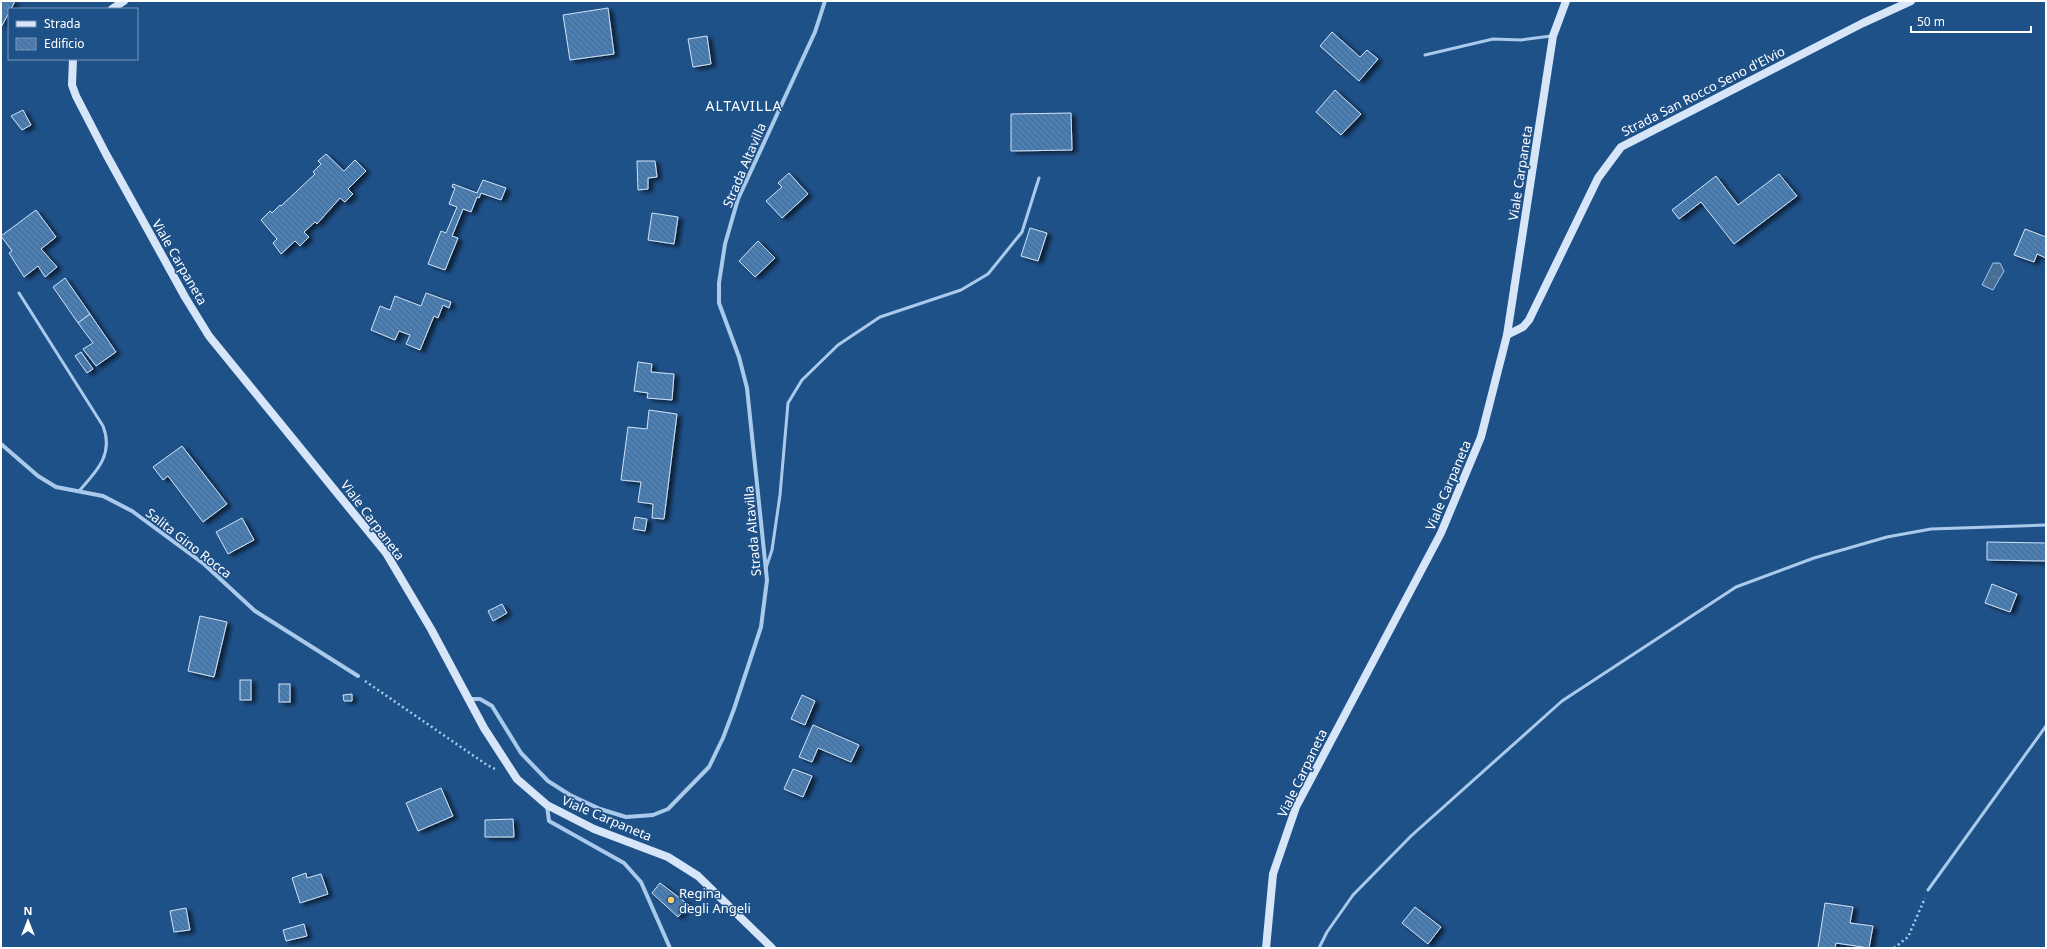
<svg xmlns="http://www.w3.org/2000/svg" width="2047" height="949" viewBox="0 0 2047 949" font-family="'Noto Sans',sans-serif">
	<defs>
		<pattern id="water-ripples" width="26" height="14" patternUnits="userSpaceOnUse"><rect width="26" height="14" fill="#496e95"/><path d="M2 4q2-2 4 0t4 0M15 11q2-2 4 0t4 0" fill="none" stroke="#6484a5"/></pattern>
		<pattern id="building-back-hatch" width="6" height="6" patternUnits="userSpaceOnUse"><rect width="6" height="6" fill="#4c7eb2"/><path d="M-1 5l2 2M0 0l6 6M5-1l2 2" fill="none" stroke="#4c6884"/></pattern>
		<filter id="shadow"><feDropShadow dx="4.5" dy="2.5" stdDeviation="2" flood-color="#0009"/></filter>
	</defs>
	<rect width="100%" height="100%" fill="#1f5189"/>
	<path fill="url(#water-ripples)" stroke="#9ec5ec" d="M1993,263H2000L2004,271L1993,290L1982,285Z"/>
	<g fill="url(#building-back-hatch)" stroke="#cfe3f8" filter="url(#shadow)">
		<path d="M1,1H15L11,9H9V13L1,27Z"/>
		<path d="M608,8L614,54L570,60L563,15Z"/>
		<path d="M1332,32L1360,57L1367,50L1378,59L1359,81L1320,46Z"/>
		<path d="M707,36L711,64L693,67L688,39Z"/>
		<path d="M1335,90L1361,114L1341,135L1316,112Z"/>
		<path d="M23,110L31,125L22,130L11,116Z"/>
		<path d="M1071,113L1072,150L1011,151V114Z"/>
		<path d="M326,154L344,171L355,160L366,171L348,189L353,194L345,202L340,198L317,224L315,222L304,232L309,237L300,246L295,241L281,254L273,243L277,239L261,220L270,211L272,213L280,205L281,206L315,174L313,172L321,164L318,161Z"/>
		<path d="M637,161H655L657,177L648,178V189L638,190Z"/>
		<path d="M789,173L808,194L782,218L766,201L782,187L778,183Z"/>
		<path d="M1779,174L1797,196L1734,244L1701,202L1679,219L1672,210L1716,176L1738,205Z"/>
		<path d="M483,180L506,188L501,200L481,193L479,198L477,197L471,212L463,209L452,236L458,238L445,270L428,264L441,231L446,233L457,207L449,204L455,188L452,187L453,184L477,193Z"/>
		<path d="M36,210L56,237L41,249L57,267L45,277L38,266L24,277L9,253L12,251L1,236Z"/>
		<path d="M652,213L678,217L674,244L648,240Z"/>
		<path d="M1030,228L1047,233L1038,261L1021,256Z"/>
		<path d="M2025,229L2046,237V258L2037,254L2034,262L2014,255Z"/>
		<path d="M758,241L775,258L755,277L739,261Z"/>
		<path d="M65,278L90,314L78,323L53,287Z"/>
		<path d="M426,293L451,302L449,308L443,305L438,318L434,316L420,350L406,344L410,335L399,331L395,340L371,330L380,306L390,310L395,296L421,306Z"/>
		<path d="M90,314L116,352L96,366L83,349L93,343L78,323Z"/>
		<path d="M81,352L93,369L87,373L75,356Z"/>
		<path d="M638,362L652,364L651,372L674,374L672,400L647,398L648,393L634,391Z"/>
		<path d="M649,410L677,414L664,519L652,518L653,504L638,502L641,482L621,480L628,427L647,429Z"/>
		<path d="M182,446L227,504L203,522L168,476L163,480L153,467Z"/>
		<path d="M635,517L647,519L645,531L633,529Z"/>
		<path d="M242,518L254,540L228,554L216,532Z"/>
		<path d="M1987,542L2046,543V561L1987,560Z"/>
		<path d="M1992,584L2017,594L2010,612L1985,603Z"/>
		<path d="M502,604L507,613L493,621L488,611Z"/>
		<path d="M200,616L227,622L214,677L188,671Z"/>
		<rect x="240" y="680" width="11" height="20"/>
		<rect x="279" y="684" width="11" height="18"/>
		<path d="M352,694V701H344L343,695Z"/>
		<path d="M802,695L815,701L805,725L791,719Z"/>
		<path d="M813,725L859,745L851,762L818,748L812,762L799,757Z"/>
		<path d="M793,769L812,776L803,797L784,789Z"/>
		<path d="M441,788L453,816L418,831L406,803Z"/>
		<path d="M513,819L514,837H485V820Z"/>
		<path d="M306,873L307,878L321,874L328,894L300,903L292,878Z"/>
		<path d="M660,883L689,905L678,917L652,893Z"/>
		<path d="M1825,903L1853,907L1850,923L1873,926L1869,948L1836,943L1835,948H1818Z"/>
		<path d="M1415,907L1441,927L1428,944L1402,923Z"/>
		<path d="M186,908L190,930L174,932L170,911Z"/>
		<path d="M304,924L307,936L286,941L283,930Z"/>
	</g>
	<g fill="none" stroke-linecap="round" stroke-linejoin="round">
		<g stroke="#aacaeb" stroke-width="2.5" stroke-dasharray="2 3" stroke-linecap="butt">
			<path d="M365,681L487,765L497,770"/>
			<path d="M1894,948L1908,937L1925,898"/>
		</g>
		<g stroke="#aacaeb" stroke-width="3">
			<path d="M1425,55L1493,39L1521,40L1551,36"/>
			<path d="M19,293L103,426C114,454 97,471 79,491"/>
			<path d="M766,568L772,550L780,495L788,403L802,380L838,345L880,317L961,290L988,274L1022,232L1039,178"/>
			<path d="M1928,890L2046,726"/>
			<path d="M1319,948L1327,932L1353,895L1411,836L1562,701L1736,587L1814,558L1887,537L1931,529L2046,525"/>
		</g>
		<g stroke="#aacaeb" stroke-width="4">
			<path d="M1,444L38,476L56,487L103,496L132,511L204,564L255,611L358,676"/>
			<path d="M468,699H480L492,706L521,753L548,781L570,795L600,809L626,817L653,815L668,809L709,767L723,738L734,709L761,627L767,580L747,388L739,357L719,303V283L725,244L738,199L815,32L825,1"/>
			<path d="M547,806L549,821L624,863L641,882L670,948"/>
		</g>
		<g stroke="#d6e6f8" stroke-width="8">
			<path d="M112,9L124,1"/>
			<path d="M73,59L72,85L76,96L106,154L185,297L209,336L386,553L431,629L484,728L517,779L547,805L594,829L668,857L698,876L772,948"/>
			<path d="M1507,335L1523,327L1529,320L1598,178L1621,147L1863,23L1911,1"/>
			<path d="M1266,948L1273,874L1296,807L1441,533L1481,437L1507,335L1553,36L1566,1"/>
		</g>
	</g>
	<circle fill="#f9ca6a" stroke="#1f5189" stroke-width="1.5" cx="671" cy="900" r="4"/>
	<g text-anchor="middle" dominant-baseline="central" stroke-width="3" stroke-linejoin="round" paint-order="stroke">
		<g font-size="13" fill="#fff" stroke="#1f5189">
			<text transform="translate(1703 91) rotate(-27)">Strada San Rocco Seno d'Elvio</text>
			<text transform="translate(744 165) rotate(-67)">Strada Altavilla</text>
			<text transform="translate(1520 173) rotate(-81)">Viale Carpaneta</text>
			<text transform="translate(180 262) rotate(60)">Viale Carpaneta</text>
			<text transform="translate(1448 485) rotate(-67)">Viale Carpaneta</text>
			<text transform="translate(373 520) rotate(53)">Viale Carpaneta</text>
			<text transform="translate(752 531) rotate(-95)">Strada Altavilla</text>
			<text transform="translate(189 543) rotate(38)">Salita Gino Rocca</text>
			<text transform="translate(1302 773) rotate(-64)">Viale Carpaneta</text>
			<text transform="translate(607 818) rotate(23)">Viale Carpaneta</text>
		</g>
		<g font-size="13" fill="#fff" stroke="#1f5189" text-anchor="start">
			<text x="679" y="893">Regina<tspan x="679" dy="15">degli Angeli</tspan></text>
		</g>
		<g font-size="14" letter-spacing="1" fill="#fff" stroke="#1f5189">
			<text x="744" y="105">ALTAVILLA</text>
		</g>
	</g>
	<rect width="2047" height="949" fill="none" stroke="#ffffff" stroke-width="4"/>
	<rect x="8" y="8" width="130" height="52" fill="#1f5189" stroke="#7997b8"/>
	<rect x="16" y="21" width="20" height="6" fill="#d6e6f8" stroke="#7997b8"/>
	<text x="44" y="28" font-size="12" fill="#ffffff">Strada</text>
	<rect x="16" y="38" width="20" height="12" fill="url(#building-back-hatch)" stroke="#7997b8"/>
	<text x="44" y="48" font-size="12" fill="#ffffff">Edificio</text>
	<g transform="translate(28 921)" stroke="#1f5189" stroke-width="3" paint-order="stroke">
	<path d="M0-3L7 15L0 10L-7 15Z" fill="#ffffff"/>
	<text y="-6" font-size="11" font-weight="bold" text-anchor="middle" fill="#ffffff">N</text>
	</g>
	<path d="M1911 26v6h120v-6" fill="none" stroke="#ffffff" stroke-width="2"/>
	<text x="1917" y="26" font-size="12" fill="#ffffff" stroke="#1f5189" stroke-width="3" paint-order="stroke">50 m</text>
</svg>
